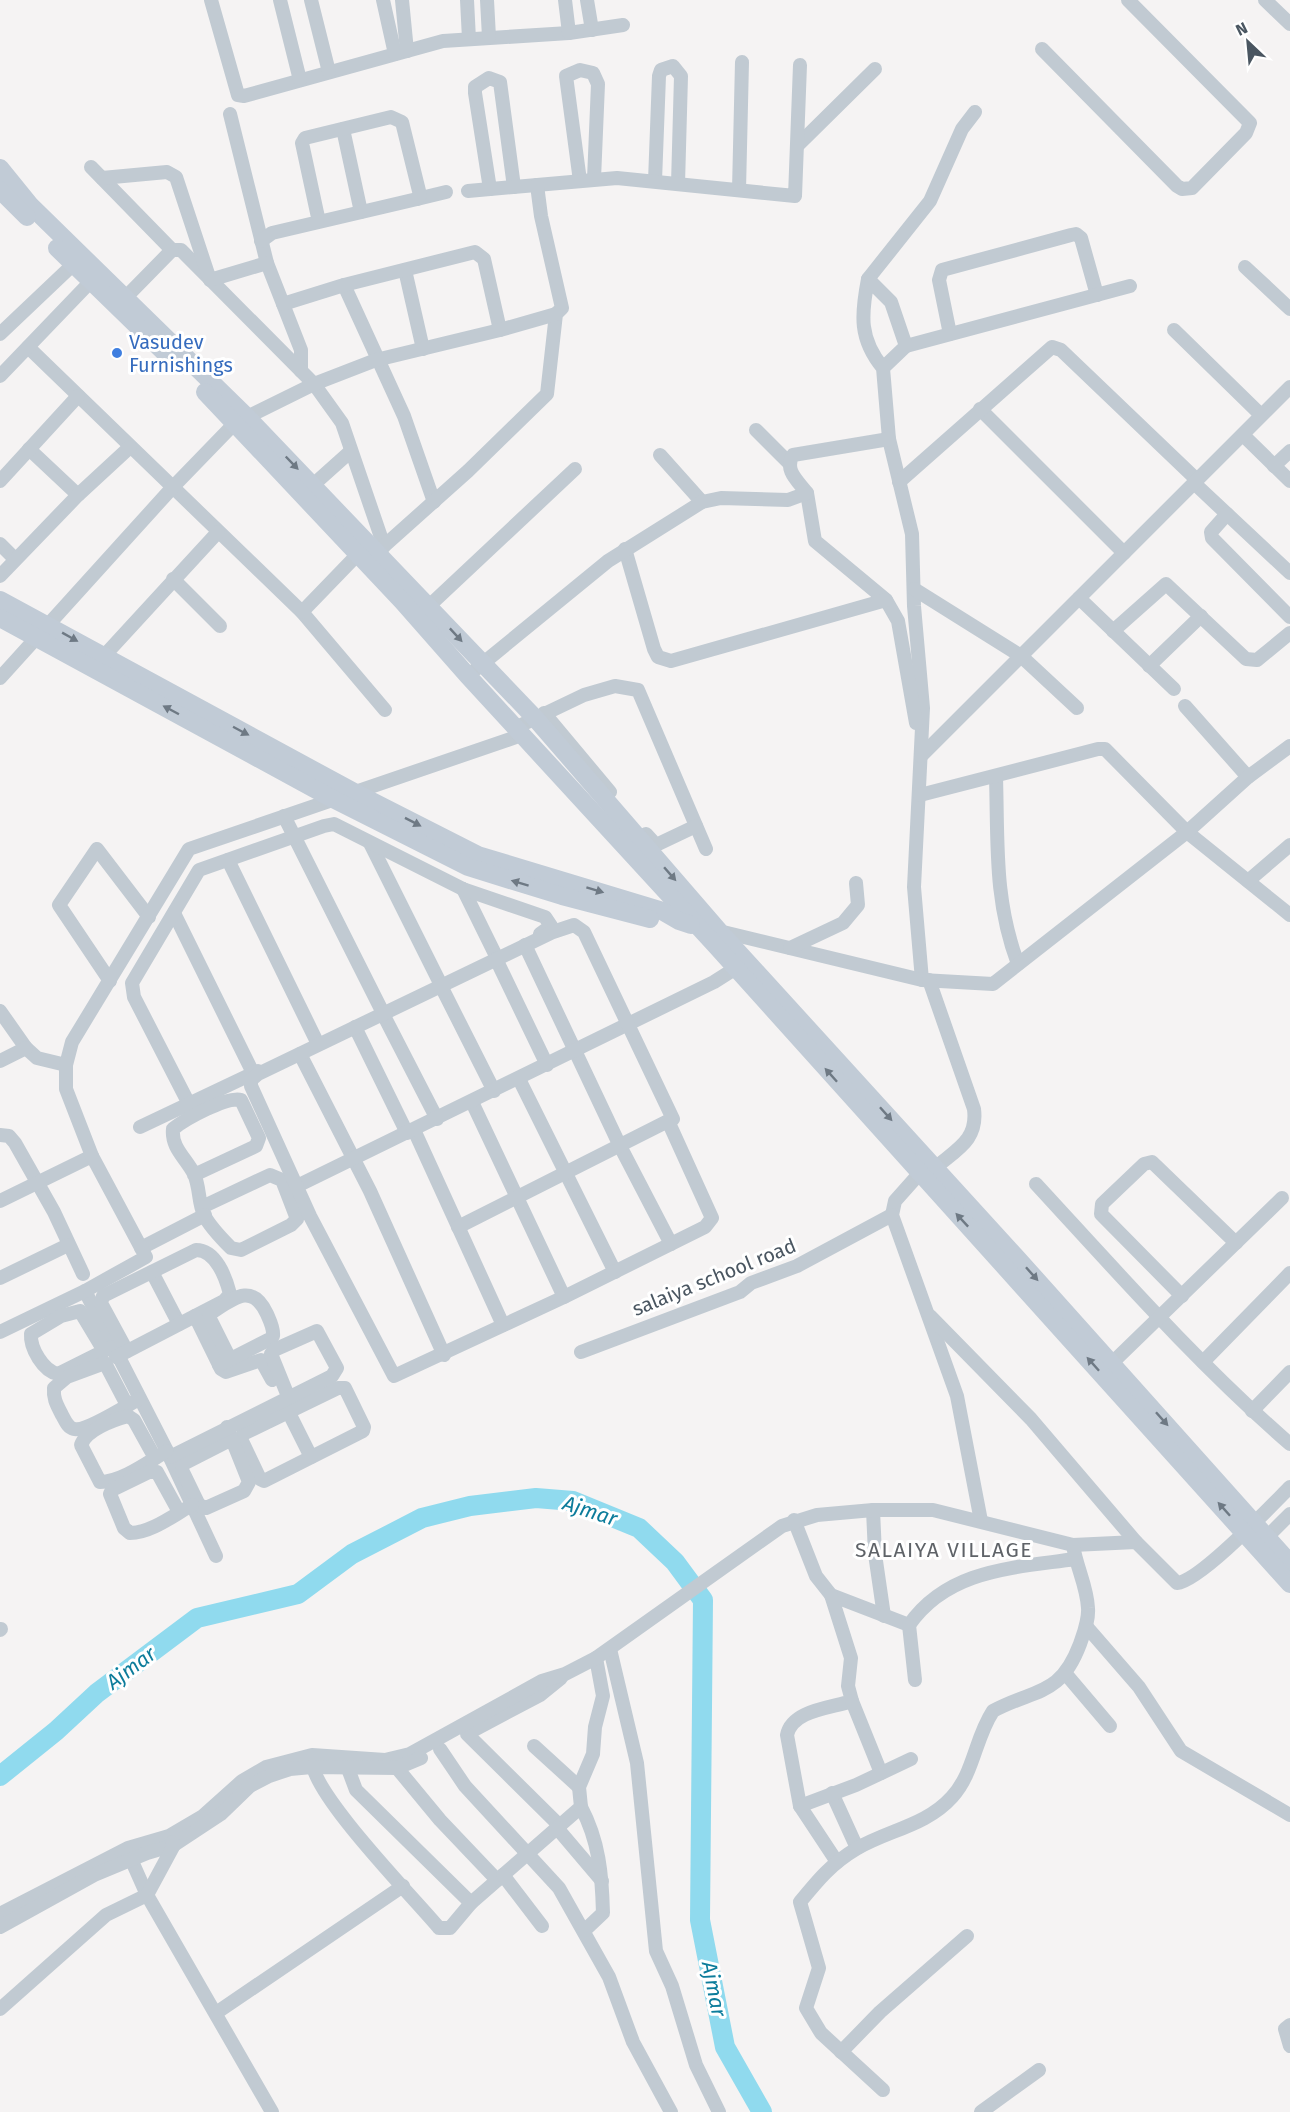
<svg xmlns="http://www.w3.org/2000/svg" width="1290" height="2112" viewBox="0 0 1290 2112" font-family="'Fira Sans',sans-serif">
	<rect width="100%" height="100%" fill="#f5f3f3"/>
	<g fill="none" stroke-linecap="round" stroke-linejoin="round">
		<path stroke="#90daee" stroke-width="20" d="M0,1776L56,1731L97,1693L197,1618L298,1594L352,1554L422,1518L470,1506L536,1498L573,1501L639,1528L675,1562L703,1600L700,1920L725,2047L762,2112"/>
		<g stroke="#c1cad2" stroke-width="14">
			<path d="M211,0L238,95L244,96L443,41L569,33L623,25"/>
			<path d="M280,0L300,80"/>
			<path d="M311,0L329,72"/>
			<path d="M383,0L395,54"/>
			<path d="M402,0L407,51"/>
			<path d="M467,0L469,39"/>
			<path d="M487,0L489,37"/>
			<path d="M565,0L569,33"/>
			<path d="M587,0L592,30"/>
			<path d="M1265,0L1290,24"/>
			<path d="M1042,49L1177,186L1182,189L1192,188L1246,133L1250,123L1128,0"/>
			<path d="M230,114L267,263L301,350V371"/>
			<path d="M343,129L361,212"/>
			<path d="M798,145L875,69"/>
			<path d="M91,167L172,250H181L314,384L342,423L384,546L379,553"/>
			<path d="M102,178L167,172L176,177L210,280L267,263"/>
			<path d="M580,181L566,76L580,70L593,73L598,84L594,179"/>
			<path d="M655,181L659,76L661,70L673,66L681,76L678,184"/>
			<path d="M490,189L475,93V87L489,78L500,82L514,187"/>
			<path d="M739,190L742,62"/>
			<path d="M468,191L617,178L795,196L800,65"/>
			<path d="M417,199L446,192"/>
			<path d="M261,241L272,233L417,199L420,195L402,122L391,117L305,138L302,143L319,222"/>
			<path d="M1245,267L1290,309"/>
			<path d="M405,270L423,349"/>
			<path d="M868,279L930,201L962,129L975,112"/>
			<path d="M344,285L404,416L434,502"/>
			<path d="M126,297L172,250"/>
			<path d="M283,304L344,285L475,252L484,259L500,330"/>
			<path d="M1174,330L1261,415"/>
			<path d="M0,334L79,259"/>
			<path d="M950,334L939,280L942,270L1071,235L1076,234L1081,238L1097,295"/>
			<path d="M906,346L1130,286"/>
			<path d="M28,347L302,612L385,710"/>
			<path d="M883,368C859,339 861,315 868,279L891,302L906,346L883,368L889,439L912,534L914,606L923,708L914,887L922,980"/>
			<path d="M0,376L96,276"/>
			<path d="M980,409L1124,553"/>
			<path d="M756,430L789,463"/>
			<path d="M1243,435L1290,481"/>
			<path d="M29,449L78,495"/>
			<path d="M660,455L702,502"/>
			<path d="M1274,466L1290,451"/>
			<path d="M0,481L78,396"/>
			<path d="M899,482L1052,347L1061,350L1197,480"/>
			<path d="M1194,483L1290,573"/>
			<path d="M313,485L351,451"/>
			<path d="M807,493L815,541L886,600L898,621L916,723"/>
			<path d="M1227,514L1211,532L1212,538L1290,617"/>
			<path d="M0,544L15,559"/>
			<path d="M384,546L468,471L547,394L556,314L562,308L541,216L537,185"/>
			<path d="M625,549L654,649L658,657L671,661L886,600"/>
			<path d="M0,576L78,495L130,447"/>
			<path d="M173,579L220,626"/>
			<path d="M914,589L1021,656L1077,708"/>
			<path d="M1079,598L1174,689"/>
			<path d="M429,606L575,469"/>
			<path d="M302,612L359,553"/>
			<path d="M1113,631L1166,584L1246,659L1257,660L1290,633"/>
			<path d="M104,656L218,532"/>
			<path d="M1149,666L1201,616"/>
			<path d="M476,669L608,561L702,502L721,498L788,500L807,493C797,480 784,470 793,455L889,439"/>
			<path d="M0,678L172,488L235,423L314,384L376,360L500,330L556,314"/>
			<path d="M1185,706L1248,777"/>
			<path d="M544,713L610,792"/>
			<path d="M515,728L584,695L615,686L638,690L706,849"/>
			<path d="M921,756L1290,387"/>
			<path d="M996,777C998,844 994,900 1018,964"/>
			<path d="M920,795L1098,749H1105L1187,832L1290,915"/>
			<path d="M284,816L382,1011"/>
			<path d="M646,834L656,845L696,826"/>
			<path d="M370,843L440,983"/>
			<path d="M228,860L317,1042"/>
			<path d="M1248,881L1290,845"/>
			<path d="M463,889L496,956"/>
			<path d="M174,913L253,1073"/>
			<path d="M719,931L922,980L993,984L1187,832L1248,777L1290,746"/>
			<path d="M525,945L620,1146L671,1244"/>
			<path d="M790,948L843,923L858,905L856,883"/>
			<path d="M496,959L547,1065"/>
			<path d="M929,980L974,1109C978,1140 957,1149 935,1168"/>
			<path d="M110,981L59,905L97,849L149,917"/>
			<path d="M441,986L494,1091"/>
			<path d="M0,1011L26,1048L37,1058L66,1065"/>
			<path d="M383,1014L437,1119"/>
			<path d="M355,1027L407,1133"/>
			<path d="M300,1054L370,1191L444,1355"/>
			<path d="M0,1061L26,1048"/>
			<path d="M519,1079L615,1272"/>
			<path d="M472,1102L564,1297"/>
			<path d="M189,1104L134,997L132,983L199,870L324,826L334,824L463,889L545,917L551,926L540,934"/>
			<path d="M140,1127L258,1071"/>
			<path d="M414,1130L503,1325"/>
			<path d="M0,1135L9,1136L15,1143L54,1212L83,1274"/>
			<path d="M919,1174L895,1201L892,1215L957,1396L981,1521"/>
			<path d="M194,1175L256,1146L259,1138L241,1100C227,1096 185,1119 173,1129C171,1148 186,1158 194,1174C200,1187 198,1202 204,1215C210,1227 222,1239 231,1248L241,1250L291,1225L297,1219L282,1180L270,1175L202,1207"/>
			<path d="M1036,1184C1118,1273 1198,1364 1290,1444"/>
			<path d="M297,1186L714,982L736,968"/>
			<path d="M0,1201L92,1156"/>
			<path d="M458,1227L668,1121L673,1119L584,932L574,925L553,932L258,1074L251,1080V1086L310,1216L394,1376L564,1297L705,1227L712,1218L668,1121"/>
			<path d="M141,1248L205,1215"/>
			<path d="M152,1272L179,1324"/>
			<path d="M0,1278L68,1245"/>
			<path d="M85,1291L167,1451L216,1556"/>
			<path d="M1182,1296L1101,1214L1102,1204L1144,1164L1152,1162L1236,1243"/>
			<path d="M930,1316L1031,1419L1136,1542"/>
			<path d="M0,1332L85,1291L146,1257L92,1156L66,1089V1065L72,1042L189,849L522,735"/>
			<path d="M104,1351L80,1311L61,1316L31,1334C30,1348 43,1371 58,1374L112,1347"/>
			<path d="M127,1351L101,1303L103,1296L196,1250C216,1250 226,1278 230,1294L224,1301L195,1316"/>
			<path d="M581,1352L740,1292L751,1283L797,1266L892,1215"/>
			<path d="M116,1357L195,1316L221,1369L226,1372L261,1360L272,1380"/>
			<path d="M1203,1362L1290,1273"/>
			<path d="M1112,1363L1282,1198"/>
			<path d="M219,1365L270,1339L273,1336C274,1328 270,1321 267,1314C252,1282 234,1298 211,1313L209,1317L230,1359"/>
			<path d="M338,1388H345L364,1427L363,1431L264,1481L260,1479L241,1439L243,1434Z"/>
			<path d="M127,1405L105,1363L67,1377L54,1388C53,1399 57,1405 62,1415C65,1420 67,1427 74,1429C86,1432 126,1406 139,1399"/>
			<path d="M285,1405L311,1457"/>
			<path d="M1252,1411L1290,1372"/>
			<path d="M227,1427L249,1482L244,1491L206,1508L199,1505L182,1470L183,1464L232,1439"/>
			<path d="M170,1457L332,1376L337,1368L317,1331L274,1350L271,1354L288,1396"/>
			<path d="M155,1458L134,1420L128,1416C113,1420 86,1430 81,1445L100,1482C122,1482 148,1462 167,1451"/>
			<path d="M873,1510L875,1554L884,1616"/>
			<path d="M179,1512L157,1472H149L112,1490L110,1494L124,1528L130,1533C151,1533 174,1515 192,1505"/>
			<path d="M794,1520L816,1576L831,1595L909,1625C948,1569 1013,1568 1075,1559"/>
			<path d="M1262,1542L1290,1514"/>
			<path d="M831,1595L851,1658L848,1686L852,1701C831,1708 792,1710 787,1735L800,1806L837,1862"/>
			<path d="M909,1625L915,1680"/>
			<path d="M1086,1626L1139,1687L1181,1751L1290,1815"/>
			<path d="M0,1630L1,1629"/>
			<path d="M610,1649L637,1763L656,1951L672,1986L696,2065L719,2112"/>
			<path d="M1065,1673L1110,1726"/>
			<path d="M852,1701L881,1773"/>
			<path d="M472,1731L540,1695L561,1678"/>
			<path d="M467,1734L560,1826"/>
			<path d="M534,1746L579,1787"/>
			<path d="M440,1749L465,1786L559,1888L609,1977L633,2042L671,2112"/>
			<path d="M312,1760C310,1792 415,1899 439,1928H450L471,1903L581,1807L579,1787L593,1754L595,1727L603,1696L596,1658"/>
			<path d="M347,1766L356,1790L471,1903"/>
			<path d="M397,1768L440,1820L497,1880"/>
			<path d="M832,1793L857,1848"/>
			<path d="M800,1806L856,1785L911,1759"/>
			<path d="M581,1807C599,1841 602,1874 603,1913L585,1930"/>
			<path d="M557,1828L602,1881"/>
			<path d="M131,1859L147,1895L272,2112"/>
			<path d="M503,1875L542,1926"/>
			<path d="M0,1914L128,1848L169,1836L203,1816L242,1781L266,1767L312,1755L385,1760L410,1754L542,1681L565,1674L596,1658L782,1526L817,1515L873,1510H933L1073,1545L1136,1542L1177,1583C1200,1581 1271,1506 1290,1487"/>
			<path d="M0,1927L94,1875L147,1853L174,1845L221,1814L250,1786L269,1776L290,1769L312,1767L397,1768L421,1758"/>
			<path d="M0,2009L106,1915L147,1895L174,1845L172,1842"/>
			<path d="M216,2013L403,1886"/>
			<path d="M1290,2025L1285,2029L1290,2046"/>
			<path d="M841,2052L880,2012L967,1936"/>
			<path d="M883,2090L821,2033L806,2008L819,1968L800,1902C818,1880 831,1864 856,1849C888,1830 926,1826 952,1797C974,1773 975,1738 993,1711C1036,1688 1060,1697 1080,1644C1084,1632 1089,1620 1088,1608C1087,1586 1076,1566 1073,1545"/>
			<path d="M981,2112L1039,2070"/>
		</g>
		<g stroke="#c1cbd6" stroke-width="18">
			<path d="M0,168L30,205L246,416L535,718L719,931L1018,1259L1290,1563"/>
			<path d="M0,190L27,217"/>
			<path d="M57,248L166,354"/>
			<path d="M205,392L402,601L468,676L716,946L1290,1584"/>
			<path d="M0,600L354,792L478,855L660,910L679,921L691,925"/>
			<path d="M0,618L333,799L468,867L562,896L650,919"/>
		</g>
	</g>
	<defs><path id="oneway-solid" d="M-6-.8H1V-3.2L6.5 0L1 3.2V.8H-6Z" transform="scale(1.5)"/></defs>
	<g fill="#6e7984">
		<use href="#oneway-solid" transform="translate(292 463) rotate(46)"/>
		<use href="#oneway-solid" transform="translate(456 635) rotate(47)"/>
		<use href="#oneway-solid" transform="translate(70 637) rotate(29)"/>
		<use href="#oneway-solid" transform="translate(171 710) rotate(-152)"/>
		<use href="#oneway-solid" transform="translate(241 731) rotate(28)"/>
		<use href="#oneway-solid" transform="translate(413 822) rotate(27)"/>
		<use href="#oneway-solid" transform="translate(670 874) rotate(49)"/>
		<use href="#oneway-solid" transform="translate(520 883) rotate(-163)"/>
		<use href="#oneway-solid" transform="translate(595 890) rotate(17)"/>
		<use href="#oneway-solid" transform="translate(831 1075) rotate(-132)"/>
		<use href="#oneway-solid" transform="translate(886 1114) rotate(48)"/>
		<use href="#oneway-solid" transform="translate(962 1220) rotate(-133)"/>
		<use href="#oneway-solid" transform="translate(1032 1274) rotate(48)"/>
		<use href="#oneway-solid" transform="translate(1093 1364) rotate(-132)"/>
		<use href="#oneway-solid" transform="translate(1162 1419) rotate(48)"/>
		<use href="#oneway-solid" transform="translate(1224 1509) rotate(-132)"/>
	</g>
	<circle fill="#3f7fe0" stroke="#fff" stroke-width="2" cx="117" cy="353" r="6"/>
	<g text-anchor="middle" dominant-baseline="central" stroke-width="6" stroke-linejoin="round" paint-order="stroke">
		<g font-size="20" fill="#366cbe" stroke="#fff" text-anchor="start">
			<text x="129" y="342">Vasudev<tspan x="129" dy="23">Furnishings</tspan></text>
		</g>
		<g font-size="20" fill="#4a5661" stroke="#fff">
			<text transform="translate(714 1277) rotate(-22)">salaiya school road</text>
		</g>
		<g font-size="21" font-style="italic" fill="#0c7c9b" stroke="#fff">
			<text transform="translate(590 1511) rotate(18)">Ajmar</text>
			<text transform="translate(131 1668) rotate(-37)">Ajmar</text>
			<text transform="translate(714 1989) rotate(79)">Ajmar</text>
		</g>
		<g font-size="21" letter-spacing="1.5" fill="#5f6368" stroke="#fff">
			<text x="944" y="1550">SALAIYA VILLAGE</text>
		</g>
	</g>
	<g transform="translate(1248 42) rotate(334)" stroke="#ffffff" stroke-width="4.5" paint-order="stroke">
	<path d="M0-4.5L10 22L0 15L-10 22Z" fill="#4a5661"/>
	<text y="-9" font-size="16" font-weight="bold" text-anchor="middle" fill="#4a5661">N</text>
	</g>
</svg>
